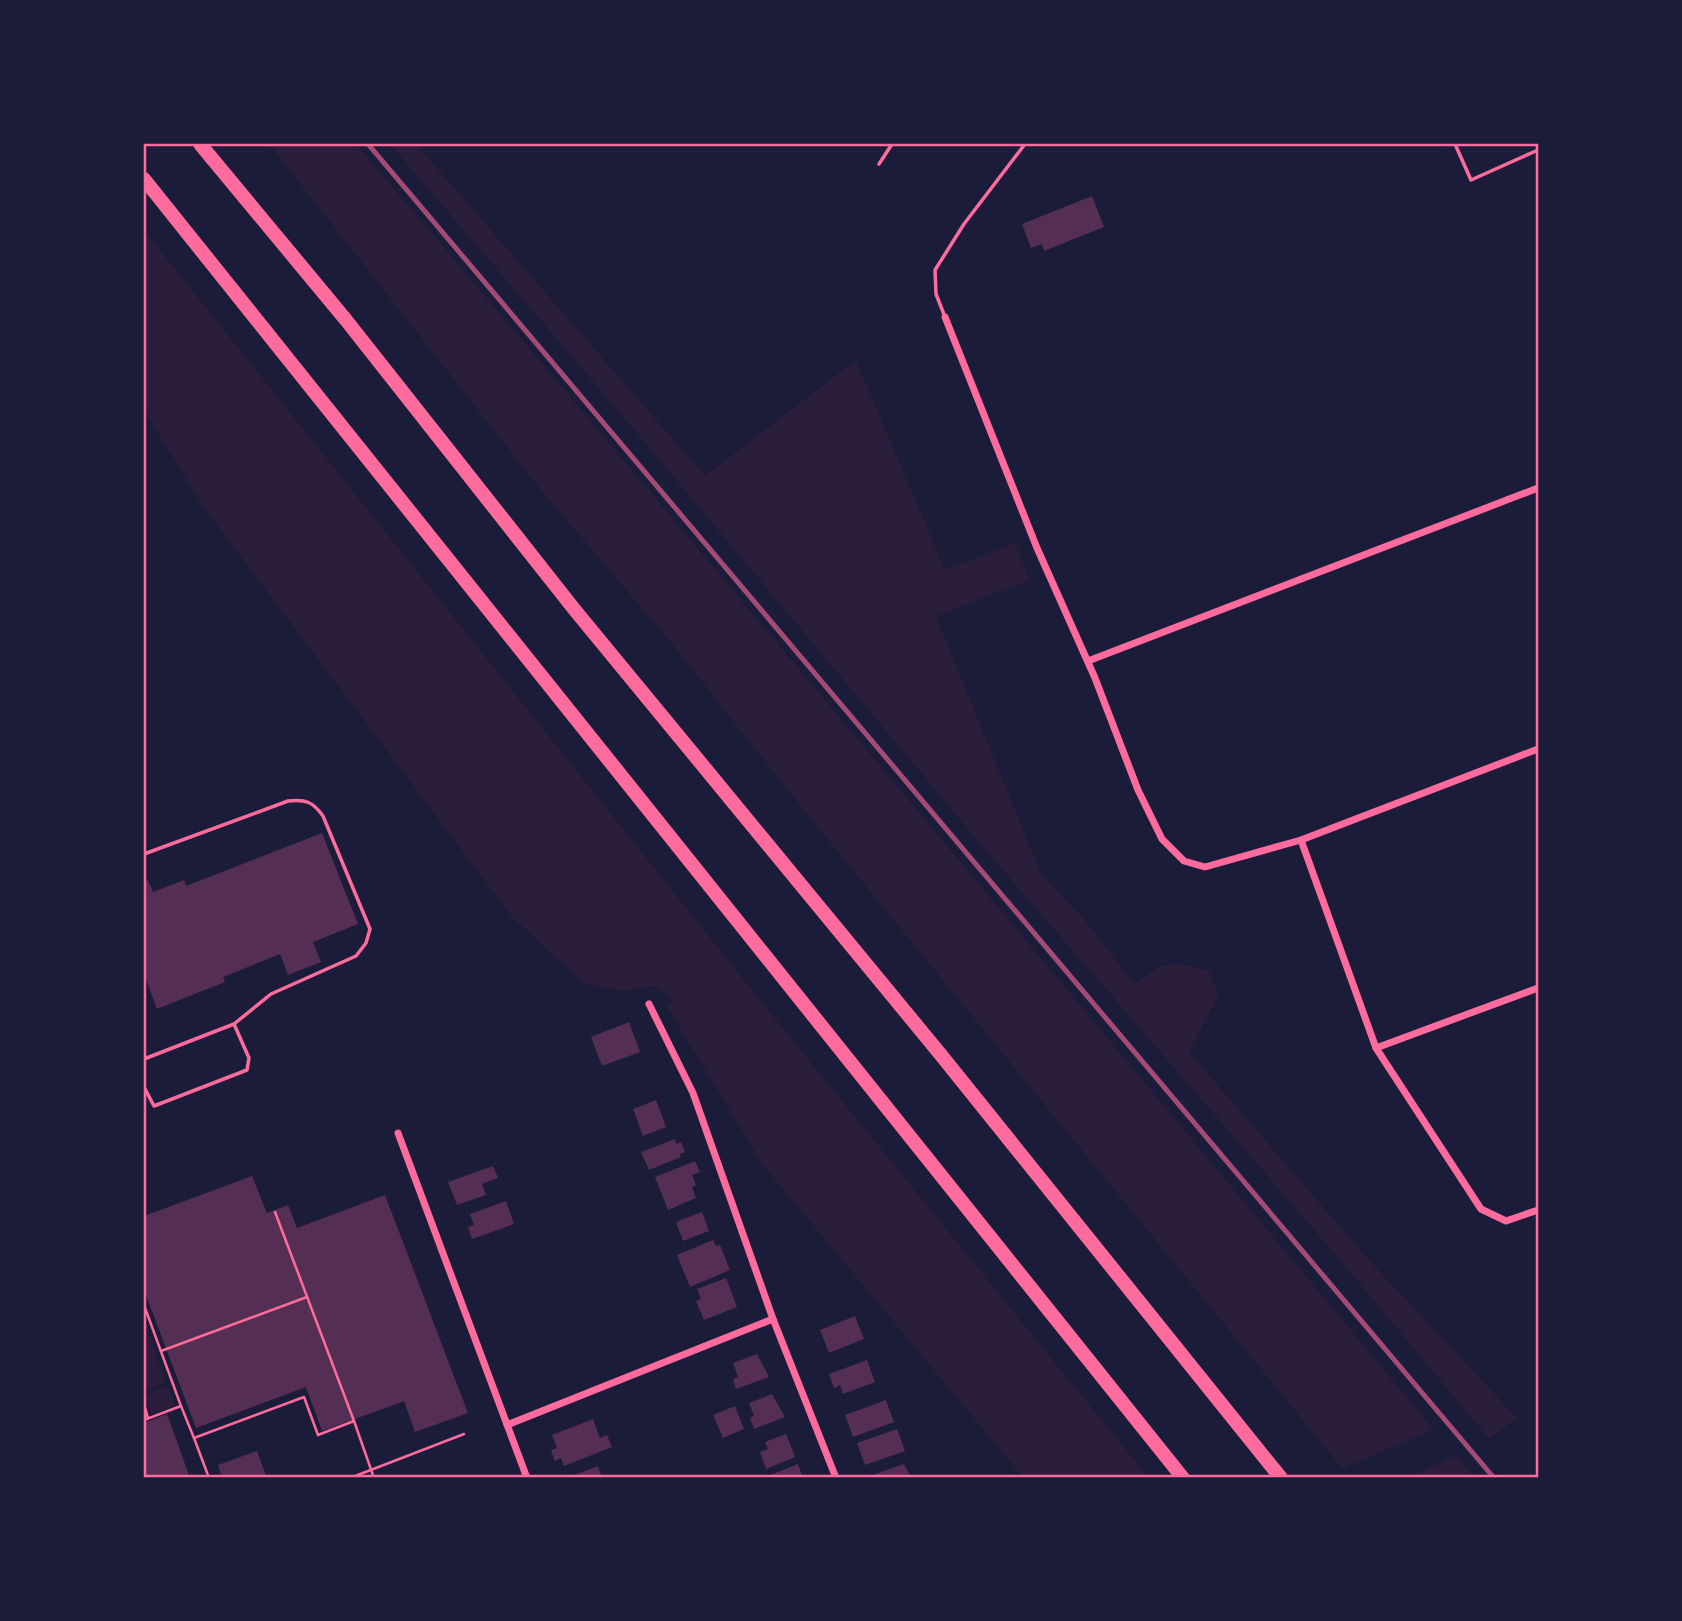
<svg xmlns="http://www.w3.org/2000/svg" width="1682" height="1621" viewBox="0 0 1682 1621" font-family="Helvetica,sans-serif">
	<rect width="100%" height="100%" fill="#1b1b3a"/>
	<g fill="#2a1e3b">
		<path d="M269,144H356C718,570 1076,1000 1434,1430L1342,1468L816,825L664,634L540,489Z"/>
		<path d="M390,144H416L705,476L856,360L945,570L1015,543L1030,580L936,616L1041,874L1084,919L1134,984C1168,960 1168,960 1209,971L1219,994L1189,1052L1368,1259L1517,1418L1489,1439L1329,1247L983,847L637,433Z"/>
		<path d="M144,230L747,984L1148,1477H1023L763,1165L667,1007L674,999L654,986L621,991L584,983L513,918L205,509L144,411Z"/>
		<path d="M144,1321L166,1382L144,1390Z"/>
		<path d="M168,1386L175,1405L152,1414L145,1395Z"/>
		<path d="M1456,1456L1474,1477H1408Z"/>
	</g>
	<g fill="#542f53">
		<path d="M1092,196L1104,227L1044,251L1042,244L1031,248L1022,224Z"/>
		<path d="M322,833L358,924L313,942L321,962L288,975L280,954L223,977L225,982L157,1009L144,974V882L148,880L153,892L184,880L186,886Z"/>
		<path d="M629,1022L640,1052L602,1066L591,1037Z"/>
		<path d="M656,1100L666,1127L643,1136L633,1109Z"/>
		<path d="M675,1139L676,1144L681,1142L685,1152L680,1154L681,1157L649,1170L641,1152Z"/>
		<path d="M695,1161L700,1172L692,1175L696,1185L692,1187L696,1198L668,1210L655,1177Z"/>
		<path d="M493,1166L498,1178L482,1184L486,1195L457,1205L448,1182Z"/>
		<path d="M252,1176L267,1213L288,1205L297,1228L385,1195L468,1413L415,1432L404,1401L322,1431L306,1387L196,1428L144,1290V1216Z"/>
		<path d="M506,1201L514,1224L472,1239L468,1227L474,1225L470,1214Z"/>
		<path d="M702,1212L709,1231L683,1241L676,1222Z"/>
		<path d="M713,1240L716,1246L720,1245L730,1270L690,1287L677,1255Z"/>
		<path d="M726,1278L737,1307L704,1320L696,1301L701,1299L697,1289Z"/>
		<path d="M855,1316L864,1339L829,1353L820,1330Z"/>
		<path d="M757,1354L769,1377L736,1389L733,1379L738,1377L733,1363Z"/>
		<path d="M867,1360L875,1382L843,1394L840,1385L834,1388L829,1374Z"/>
		<path d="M772,1394L785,1417L754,1429L750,1418L754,1416L749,1403Z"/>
		<path d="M886,1400L894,1422L853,1437L845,1415Z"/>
		<path d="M735,1406L744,1429L723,1438L713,1415Z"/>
		<path d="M167,1414L190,1478H144V1423Z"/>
		<path d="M593,1419L600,1438L607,1435L612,1447L564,1466L561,1458L555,1461L551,1450L557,1448L552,1435Z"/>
		<path d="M897,1429L905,1451L865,1465L857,1443Z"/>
		<path d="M786,1434L795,1457L766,1469L760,1452L768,1449L765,1442Z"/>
		<path d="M257,1451L267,1478H222L218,1465Z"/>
		<path d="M798,1464L803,1478H769L768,1476Z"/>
		<path d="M904,1464L911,1478H868L867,1477Z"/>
		<path d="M598,1466L602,1478H569V1477Z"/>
	</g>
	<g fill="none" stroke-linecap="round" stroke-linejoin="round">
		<g stroke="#ff6b9d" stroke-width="2.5">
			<path d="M144,1305L181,1406L144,1420"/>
			<path d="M161,1351L307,1297"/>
			<path d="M144,1404L148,1418"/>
			<path d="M181,1406L194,1438L304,1397L318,1435L354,1421L275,1212"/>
			<path d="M354,1421L374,1478"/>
			<path d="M194,1438L209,1478"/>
			<path d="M350,1478L464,1434"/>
		</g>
		<g stroke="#ff6b9d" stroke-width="3.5">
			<path d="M1455,144L1471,180L1538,150"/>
			<path d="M879,164L892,144"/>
			<path d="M945,317L936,294L935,270L964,224L1025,144"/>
			<path d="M144,854L288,801C306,799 313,802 323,816L370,929L366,943L356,956L271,994L234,1024L144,1059"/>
			<path d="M144,1087L154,1106L247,1070L249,1058L234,1024"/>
		</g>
		<g stroke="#ff6b9d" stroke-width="7">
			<path d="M945,317L1037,548L1095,678L1138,790L1162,839L1184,861L1205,867L1301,840L1538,749"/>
			<path d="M1088,661L1538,488"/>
			<path d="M1301,840L1376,1048L1481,1209L1506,1221L1538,1210"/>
			<path d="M649,1004L693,1093L773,1319L836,1478"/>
			<path d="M1376,1048L1538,988"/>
			<path d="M398,1133L527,1478"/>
			<path d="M507,1425L773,1319"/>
		</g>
		<g stroke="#ff6b9d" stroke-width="14">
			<path d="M200,144L346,320L574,609L941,1055L1281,1478"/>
			<path d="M144,179L1183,1478"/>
		</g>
		<path stroke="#a44b75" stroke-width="5" d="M368,144L1494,1478"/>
	</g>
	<rect width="1682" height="1621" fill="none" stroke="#1b1b3a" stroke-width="290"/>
	<rect x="145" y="145" width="1392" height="1331" fill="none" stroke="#ff6b9d" stroke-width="2.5"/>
</svg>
